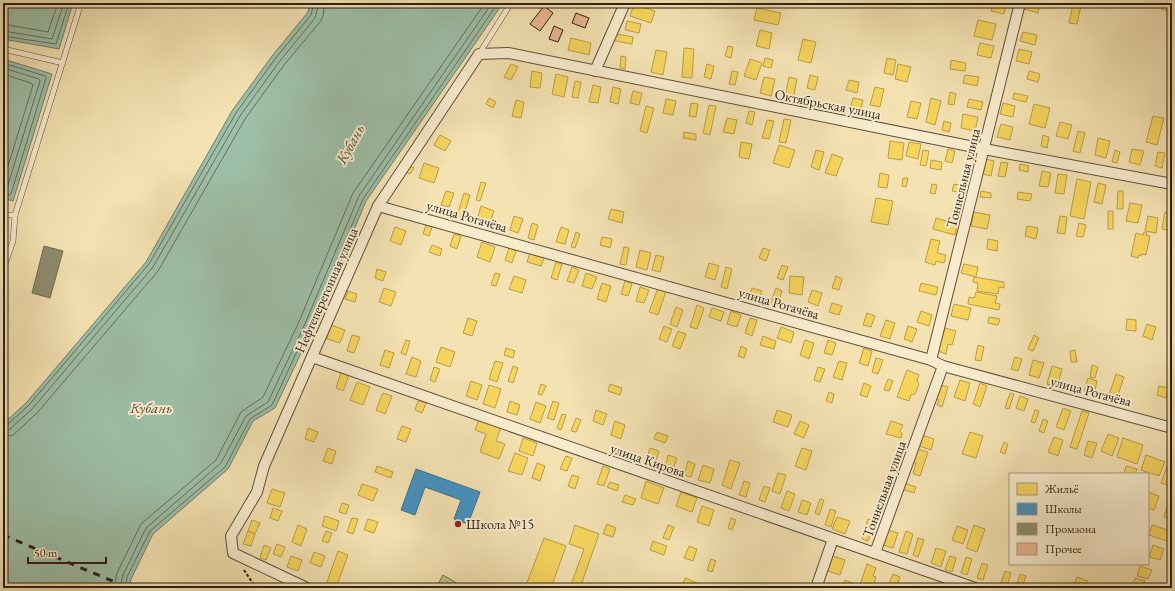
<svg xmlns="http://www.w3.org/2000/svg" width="1175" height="591" viewBox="0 0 1175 591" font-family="'EB Garamond',serif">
	<rect width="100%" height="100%" fill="#f4e2b2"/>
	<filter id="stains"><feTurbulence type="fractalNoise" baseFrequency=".005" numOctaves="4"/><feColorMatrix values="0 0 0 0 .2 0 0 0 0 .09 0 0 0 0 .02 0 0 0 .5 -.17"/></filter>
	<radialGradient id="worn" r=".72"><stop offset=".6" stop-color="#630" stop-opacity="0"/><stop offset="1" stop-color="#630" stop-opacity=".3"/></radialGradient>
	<path fill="#bac38d" stroke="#727152" d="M443,575L465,588H436Z"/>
	<g fill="#9dbfa7" stroke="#6f7f6e">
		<path d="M3,3H73L59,49L3,39Z"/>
		<path d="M310,3H503L366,201L312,330L275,408L253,421L228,469L153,534L131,579L129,588H3V424L26,403L146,262L232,111L272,56L308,12Z"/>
		<path d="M3,59L52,74L13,201L3,198Z"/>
	</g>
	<g fill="#f6d55c" stroke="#b99e48">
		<path d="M921,3H943L941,8Z"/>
		<path d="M993,3L1006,6L1004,14L991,11Z"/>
		<path d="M1026,3H1040L1038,13L1024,9Z"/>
		<path d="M1163,3H1172L1170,12L1161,9Z"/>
		<path d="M634,4L655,11L651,23L630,16Z"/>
		<path d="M1073,4L1081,6L1077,24L1069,23Z"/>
		<path d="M757,8L781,13L778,25L754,20Z"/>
		<path d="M978,20L996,24L992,40L974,36Z"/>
		<path d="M627,21L641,24L639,33L625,30Z"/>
		<path d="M760,30L772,33L769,49L756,46Z"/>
		<path d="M1023,32L1037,35L1035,45L1020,41Z"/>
		<path d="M612,33L633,37L632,44L611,40Z"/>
		<path d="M571,38L591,43L589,55L568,50Z"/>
		<path d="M803,39L816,42L811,63L798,60Z"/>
		<path d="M980,43L994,46L991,58L977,55Z"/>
		<path d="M728,46L733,47L731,58L725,56Z"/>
		<path d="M684,48L694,49L692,78L682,77Z"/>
		<path d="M1019,49L1032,52L1029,64L1016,61Z"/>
		<path d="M656,50L667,52L663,75L651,72Z"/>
		<path d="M621,56L626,57L625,69L620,68Z"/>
		<path d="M765,58L773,60L771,68L763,66Z"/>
		<path d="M887,58L896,60L893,75L884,73Z"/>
		<path d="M750,59L762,63L756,80L744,76Z"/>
		<path d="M951,60L966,63L965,71L950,69Z"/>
		<path d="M511,64L518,67L511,80L504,77Z"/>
		<path d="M707,64L714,66L711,79L704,77Z"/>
		<path d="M898,64L911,67L907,82L895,79Z"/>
		<path d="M532,71L542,73L540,88L530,87Z"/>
		<path d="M732,71L738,72L735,85L729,84Z"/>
		<path d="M1029,71L1040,74L1038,82L1027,79Z"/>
		<path d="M556,74L568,77L564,97L552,94Z"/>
		<path d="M810,75L818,77L815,90L807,88Z"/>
		<path d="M965,75L979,77L977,86L963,83Z"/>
		<path d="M764,77L775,79L771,96L760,93Z"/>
		<path d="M789,77L797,79L793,100L785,98Z"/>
		<path d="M849,80L859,82L857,93L846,90Z"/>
		<path d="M575,81L581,82L578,98L572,97Z"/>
		<path d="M593,85L601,87L598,103L589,102Z"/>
		<path d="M613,87L621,89L618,104L610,102Z"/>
		<path d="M875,87L884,89L880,107L870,105Z"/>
		<path d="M633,91L642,93L639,105L630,103Z"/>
		<path d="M950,92L956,94L954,105L948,104Z"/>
		<path d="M1014,93L1028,96L1026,102L1013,99Z"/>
		<path d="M489,98L496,102L493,108L486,104Z"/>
		<path d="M853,98L863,100L860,112L850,110Z"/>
		<path d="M931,98L941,101L935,125L926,122Z"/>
		<path d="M666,99L676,101L673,115L663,113Z"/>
		<path d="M969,99L983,102L981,110L967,107Z"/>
		<path d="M516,100L524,102L521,118L512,116Z"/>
		<path d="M911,101L921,103L917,119L907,117Z"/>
		<path d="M691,103L698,104L696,117L689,116Z"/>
		<path d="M1003,103L1015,106L1013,117L1000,114Z"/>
		<path d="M1034,104L1050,108L1045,128L1029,124Z"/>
		<path d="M709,105L716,106L710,135L703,133Z"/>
		<path d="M646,106L654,108L647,133L640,131Z"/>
		<path d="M749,111L755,112L752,125L746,123Z"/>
		<path d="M963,114L978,117L975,131L961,128Z"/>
		<path d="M1153,116L1164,118L1157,145L1146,142Z"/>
		<path d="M727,118L737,120L734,134L723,132Z"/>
		<path d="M784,119L791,120L786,143L779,142Z"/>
		<path d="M767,120L774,121L769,139L762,138Z"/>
		<path d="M944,121L951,123L949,132L942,130Z"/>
		<path d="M1060,122L1072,125L1068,139L1056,136Z"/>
		<path d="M1001,124L1013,127L1010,140L997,137Z"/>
		<path d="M1078,131L1085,133L1080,153L1073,151Z"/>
		<path d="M684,132L696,134V140L683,138Z"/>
		<path d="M440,135L451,141L445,151L434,145Z"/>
		<path d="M1043,135L1049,137L1047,148L1041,146Z"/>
		<path d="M1098,138L1110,141L1106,158L1095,155Z"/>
		<path d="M890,141L904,143L902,160L888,158Z"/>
		<path d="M741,142L752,144L749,159L739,157Z"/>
		<path d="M909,142L921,144L918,159L906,156Z"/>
		<path d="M779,145L795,150L789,168L773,163Z"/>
		<path d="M948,149L955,151L952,163L945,161Z"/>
		<path d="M1132,149L1144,151L1140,165L1129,162Z"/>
		<path d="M816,150L824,152L819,170L811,167Z"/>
		<path d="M923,150L929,151L926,166L920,165Z"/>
		<path d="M1115,150L1120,152L1117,163L1112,162Z"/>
		<path d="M1158,152L1165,153L1162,168L1155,166Z"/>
		<path d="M1172,153V168H1169Z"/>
		<path d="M832,154L843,158L836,176L825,173Z"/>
		<path d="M986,159L994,161L991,176L983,174Z"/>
		<path d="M931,160L942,162L941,170L930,168Z"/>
		<path d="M1001,162L1008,163L1005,177L998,176Z"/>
		<path d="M424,163L439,168L434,183L419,178Z"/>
		<path d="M1020,164L1029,166L1028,172L1019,170Z"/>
		<path d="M407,165L414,168L410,174L404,171Z"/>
		<path d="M1042,171L1051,173L1048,187L1039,186Z"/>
		<path d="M880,173L889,175L887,188L878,187Z"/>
		<path d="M1058,174L1067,175L1064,194L1055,193Z"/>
		<path d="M903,178H908L906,187L902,186Z"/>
		<path d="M1077,179L1091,182L1084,219L1070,216Z"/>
		<path d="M481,182L486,183L480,201L476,200Z"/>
		<path d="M1098,183L1106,185L1102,204L1094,202Z"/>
		<path d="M932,184L937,185L935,194L930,193Z"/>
		<path d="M954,184L968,187L966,194L952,191Z"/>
		<path d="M446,191L454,193L449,207L441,205Z"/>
		<path d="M981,191L991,193V198L980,197Z"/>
		<path d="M1118,191H1123V209H1117Z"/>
		<path d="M1018,192L1032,194L1030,201L1017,199Z"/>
		<path d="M464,193L470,195L463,218L457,216Z"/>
		<path d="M876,198L893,201L888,225L871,222Z"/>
		<path d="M1130,203L1142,205L1138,223L1126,221Z"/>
		<path d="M481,206L494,211L489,225L477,220Z"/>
		<path d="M611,209L624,212L622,223L608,219Z"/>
		<rect x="1108" y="211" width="5" height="18"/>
		<path d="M974,212L990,215L987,229L971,226Z"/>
		<path d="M1165,212L1172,213V231L1162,229Z"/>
		<path d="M514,216L523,219L518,233L510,230Z"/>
		<path d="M1060,216L1067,217L1065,234L1057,233Z"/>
		<path d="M1148,216L1158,218L1156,233L1145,231Z"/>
		<path d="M936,218L957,224L955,235L933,229Z"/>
		<path d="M532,223L538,225L534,240L528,238Z"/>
		<path d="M1079,223L1086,225L1083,237L1076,236Z"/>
		<path d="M426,225L432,227L429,236L423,234Z"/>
		<path d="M1027,226L1038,228L1036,239L1025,236Z"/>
		<path d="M395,227L406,231L401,245L390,241Z"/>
		<path d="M561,227L569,230L565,244L556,242Z"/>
		<path d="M576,232L580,234L575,248L571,247Z"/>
		<path d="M1144,232L1147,233L1146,235L1150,236L1146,255L1141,254V256L1139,255L1138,258L1131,256L1136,233L1143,235Z"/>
		<path d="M454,234L461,236L457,249L450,246Z"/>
		<path d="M602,237L612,239L610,248L600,245Z"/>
		<path d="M931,239L940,241L937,253L946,255L944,263L936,261L935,265L925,262Z"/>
		<path d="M988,239L998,241L997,251L987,249Z"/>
		<path d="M482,242L495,247L490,262L477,257Z"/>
		<path d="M432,245L442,249L440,256L429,252Z"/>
		<path d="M624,247L629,248L626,265L620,264Z"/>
		<path d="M509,248L516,251L512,263L505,260Z"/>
		<path d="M763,248L770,250L766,261L759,258Z"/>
		<path d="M640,250L651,253L647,270L636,267Z"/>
		<path d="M530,253L544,258L541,266L527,262Z"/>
		<path d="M656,255L664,257L660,272L652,270Z"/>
		<path d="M556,262L562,264L557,280L551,278Z"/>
		<path d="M709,263L719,266L715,280L705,277Z"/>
		<path d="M964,264L978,267L976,277L961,273Z"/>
		<path d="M782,265L788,267L783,280L777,278Z"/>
		<path d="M572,267L579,270L574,283L567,281Z"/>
		<path d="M726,267L732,269L727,289L721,287Z"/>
		<path d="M377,269L386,272L383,281L375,278Z"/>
		<path d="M495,273L500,274L496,286L491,285Z"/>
		<path d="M586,273L597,277L592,289L582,286Z"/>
		<path d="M514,276L526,280L522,293L509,289Z"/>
		<path d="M790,276L804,277L802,295L789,293Z"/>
		<path d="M836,276L842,279L839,290L832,288Z"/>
		<path d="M974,277L1004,282V288L999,287L998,294L977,291L978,283L973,282Z"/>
		<path d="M625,281L632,284L628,296L621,294Z"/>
		<path d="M602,283L611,286L606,302L597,299Z"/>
		<path d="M921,283L938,287L936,295L919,291Z"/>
		<path d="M640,287L649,290L644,303L636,301Z"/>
		<path d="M384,288L396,292L391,306L379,302Z"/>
		<path d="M658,288L666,291L658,315L649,312Z"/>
		<path d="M752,288L762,291L758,302L749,298Z"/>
		<path d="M776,288L782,291L777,307L770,305Z"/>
		<path d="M812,290L822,293L818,306L808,302Z"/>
		<path d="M348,291L357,294L355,302L345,299Z"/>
		<path d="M976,292L997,296L995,303L1000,304L999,310L968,304L969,297L974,298Z"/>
		<path d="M832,303L842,306L839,315L829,312Z"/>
		<path d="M954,304L971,308L968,320L951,316Z"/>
		<path d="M697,305L704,308L697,329L690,327Z"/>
		<path d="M676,307L683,310L677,327L670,324Z"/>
		<path d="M712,308L724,312L721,321L709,317Z"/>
		<path d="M731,311L741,315L737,327L727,324Z"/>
		<path d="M921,311L932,315L929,326L917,322Z"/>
		<path d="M867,313L875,316L871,327L863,325Z"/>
		<path d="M989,317L1000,319L998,325L988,323Z"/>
		<path d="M468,318L477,321L472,336L463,333Z"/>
		<path d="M750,318L757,320L752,336L745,333Z"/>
		<path d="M1127,319L1136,320V331L1126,330Z"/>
		<path d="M886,320L895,323L890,339L880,336Z"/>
		<path d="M1147,324L1156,327L1152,340L1143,336Z"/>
		<path d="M331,325L345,330L340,343L327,339Z"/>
		<path d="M664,326L672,329L667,342L659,339Z"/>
		<path d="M908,326L917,329L912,342L904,339Z"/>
		<path d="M781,327L794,332L791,343L777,338Z"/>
		<path d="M945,328L956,331L952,345L948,344L946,354L938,351Z"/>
		<path d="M678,331L686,334L680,349L672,346Z"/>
		<path d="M352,335L360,337L354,353L347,351Z"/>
		<path d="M1034,335L1039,338L1033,351L1028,349Z"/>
		<path d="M763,336L776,341L774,349L760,345Z"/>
		<path d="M406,340L410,341L406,355L401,353Z"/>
		<path d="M805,340L814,343L809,359L800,355Z"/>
		<path d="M828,340L836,343L832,355L824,353Z"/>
		<path d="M978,345L984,347L981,361L975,360Z"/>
		<path d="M741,346L747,349L744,358L738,356Z"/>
		<path d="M441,347L455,352L450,367L436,362Z"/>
		<path d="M506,348L515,351L513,358L504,355Z"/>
		<path d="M864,348L872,351L868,366L859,363Z"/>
		<path d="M385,350L394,353L389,368L380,365Z"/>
		<path d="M1075,350L1077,362H1071L1070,351Z"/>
		<path d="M412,357L421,361L416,377L406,374Z"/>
		<path d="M1015,357L1022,359L1018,371L1011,369Z"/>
		<path d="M876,358L883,360L878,374L872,372Z"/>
		<path d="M1033,360L1044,363L1039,378L1029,375Z"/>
		<path d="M495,361L503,363L497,382L489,379Z"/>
		<path d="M839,361L847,363L842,380L833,377Z"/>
		<path d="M1092,365L1098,367L1095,378L1090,377Z"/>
		<path d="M513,366L518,368L513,383L508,381Z"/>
		<path d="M1052,366L1062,369L1057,387L1047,384Z"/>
		<path d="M434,367L440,369L435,382L430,380Z"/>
		<path d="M818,367L825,369L820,382L814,380Z"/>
		<path d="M907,370L919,375L917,381L919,384L915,394L911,395L909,401L897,397Z"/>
		<path d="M341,373L349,375L343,391L336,388Z"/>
		<path d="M1116,374L1124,377L1115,404L1107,401Z"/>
		<path d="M1088,378L1097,381L1094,395L1084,392Z"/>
		<path d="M888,379L893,381L889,391L884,390Z"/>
		<path d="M960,380L970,383L965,401L954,397Z"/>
		<path d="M471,381L482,385L477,400L466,396Z"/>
		<path d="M357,382L370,387L363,405L350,400Z"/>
		<path d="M864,383L871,386L867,397L860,395Z"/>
		<path d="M980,383L987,386L980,407L973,404Z"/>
		<path d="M541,384L546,386L542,395L538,394Z"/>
		<path d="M610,384L622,388L620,395L608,391Z"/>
		<path d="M936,384L948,387L942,407L937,405L939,400L931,398Z"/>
		<path d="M489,385L501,389L495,408L483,404Z"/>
		<path d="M1159,386L1169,388L1166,398L1157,395Z"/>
		<path d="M829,392L834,394L832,403L826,401Z"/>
		<path d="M383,393L392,396L385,414L376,410Z"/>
		<path d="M1010,393L1014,394L1009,409L1005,408Z"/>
		<path d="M1020,396L1028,399L1024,411L1016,408Z"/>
		<path d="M418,401L426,403L422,413L415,410Z"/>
		<path d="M510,401L520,405L517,415L507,412Z"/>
		<path d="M553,401L559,403L554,420L547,418Z"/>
		<path d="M536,402L546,406L540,423L530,419Z"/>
		<path d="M1063,408L1071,411L1064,430L1056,427Z"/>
		<path d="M596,410L607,414L603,425L593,421Z"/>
		<path d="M777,410L792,415L788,427L773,422Z"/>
		<path d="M1035,410L1039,411L1035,423L1031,422Z"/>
		<path d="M1082,411L1089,413L1077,449L1070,447Z"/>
		<path d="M562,414L566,415L561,430L557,428Z"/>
		<path d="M576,418L581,420L576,432L571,431Z"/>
		<path d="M479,419L501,427L496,441L505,444L499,459L480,452L486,434L475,430Z"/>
		<path d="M1043,419L1048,421L1044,433L1039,431Z"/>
		<path d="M615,421L625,425L621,439L611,435Z"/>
		<path d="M800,421L809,425L804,438L794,434Z"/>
		<path d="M891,421L903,425L900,431L902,434L901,438L886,434Z"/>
		<path d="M402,426L411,429L406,442L397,439Z"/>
		<path d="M308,428L318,432L314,442L305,439Z"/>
		<path d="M657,432L668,436L665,443L654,439Z"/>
		<path d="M970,432L983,436L976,458L962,454Z"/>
		<path d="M1108,434L1119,438L1112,456L1101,451Z"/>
		<path d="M922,435L934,439L931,450L919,446Z"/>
		<path d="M1054,437L1063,440L1058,456L1048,452Z"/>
		<path d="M523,438L537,443L533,456L519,451Z"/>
		<path d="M1123,438L1143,445L1137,464L1117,457Z"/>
		<path d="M1088,441L1097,443L1092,458L1084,455Z"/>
		<path d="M1004,442L1008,444L1005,454L1000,452Z"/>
		<path d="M328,448L336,451L332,464L323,461Z"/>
		<path d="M650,448L659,451L655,463L646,460Z"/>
		<path d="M802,448L812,451L806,470L795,466Z"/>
		<path d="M914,448L928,452L920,476L913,474L916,463L910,461Z"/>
		<path d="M515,453L528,458L522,475L508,471Z"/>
		<path d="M668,455L677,458L673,469L665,467Z"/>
		<path d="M1146,455L1165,462L1159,476L1141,470Z"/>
		<path d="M566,456L572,458L567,471L560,469Z"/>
		<path d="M730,460L740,463L731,489L722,485Z"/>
		<path d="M688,461L695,464L691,477L684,475Z"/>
		<path d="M537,463L545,466L540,481L532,478Z"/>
		<path d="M1168,464L1172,465V487L1161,483Z"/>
		<path d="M703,465L714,469L710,483L698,480Z"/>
		<path d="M377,466L393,472L391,478L375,472Z"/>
		<path d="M603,466L610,469L604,486L597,484Z"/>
		<path d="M1126,466L1137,469L1135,474H1124Z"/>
		<path d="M778,473L786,475L780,494L772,491Z"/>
		<path d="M572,475L579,477L575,489L568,486Z"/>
		<path d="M646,481L664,488L658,504L641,498Z"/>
		<path d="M744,481L750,483L746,497L739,495Z"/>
		<path d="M610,482L619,485L617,491L607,487Z"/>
		<path d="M904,483L916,487L914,493L902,489Z"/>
		<path d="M362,484L378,489L373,501L358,495Z"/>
		<path d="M764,486L770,488L765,502L759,500Z"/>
		<path d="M272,489L285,493L280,507L267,503Z"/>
		<path d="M787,491L795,494L789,511L781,508Z"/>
		<path d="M681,492L697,498L692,512L676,506Z"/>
		<path d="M1148,492L1159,496L1154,510L1148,508Z"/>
		<path d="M625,495L636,499L633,505L622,502Z"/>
		<path d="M820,499L824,500L819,515L815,513Z"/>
		<path d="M802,500L811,503L807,515L798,512Z"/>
		<path d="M342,503L349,505L346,514L339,512Z"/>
		<path d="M702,506L714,510L709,526L697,522Z"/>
		<path d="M1167,507L1172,508V520L1164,517Z"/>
		<path d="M273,508L282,511L278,521L270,518Z"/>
		<path d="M830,509L836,511L831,527L825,525Z"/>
		<path d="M325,516L339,521L336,531L322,526Z"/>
		<path d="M837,517L850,521L845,534L832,529Z"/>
		<path d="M352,518L358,519L353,534L347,532Z"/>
		<path d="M731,518L736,520L732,530L728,528Z"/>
		<path d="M368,519L378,522L374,533L364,530Z"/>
		<path d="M868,519L875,521L868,541L862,539Z"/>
		<path d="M252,520L260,523L255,534L248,531Z"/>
		<path d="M607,524L616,528L613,537L603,534Z"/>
		<path d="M298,525L307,529L301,546L292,542Z"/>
		<path d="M575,525L599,534L580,588H570L584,549L569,544Z"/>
		<path d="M668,525L674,527L669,540L663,538Z"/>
		<path d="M974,525L985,529L977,552L966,548Z"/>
		<path d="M1152,525L1171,531L1167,541L1149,535Z"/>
		<path d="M957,526L968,530L963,544L952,540Z"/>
		<path d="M888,530L898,533L893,548L883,545Z"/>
		<path d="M248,531L255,534L251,546L243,544Z"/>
		<path d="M326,531L332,533L328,543L322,541Z"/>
		<path d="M906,531L913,534L907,554L899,552Z"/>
		<path d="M544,538L566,546L551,588H525Z"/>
		<path d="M918,538L924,540L918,557L913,555Z"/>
		<path d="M653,541L667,546L664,555L650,550Z"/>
		<path d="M277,544L285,547L281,557L273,554Z"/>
		<path d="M264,545L271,548L266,560L260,558Z"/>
		<path d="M1153,545L1164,549L1160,560L1149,557Z"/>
		<path d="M689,546L697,549L693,561L684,558Z"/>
		<path d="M936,548L946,551L941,567L931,563Z"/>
		<path d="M338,551L348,555L336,588H333L326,585Z"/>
		<path d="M314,552L325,556L321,567L310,563Z"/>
		<path d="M291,556L302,560L298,571L287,567Z"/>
		<path d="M833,556L845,560L840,575L828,571Z"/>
		<path d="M950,556L956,558L952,572L945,570Z"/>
		<path d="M966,557L972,559L967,575L961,573Z"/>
		<path d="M711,559L716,561L712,572L707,570Z"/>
		<path d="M982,563L988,565L983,580L977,578Z"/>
		<path d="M867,564L876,568L873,576L876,577L874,583L878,585V588H859Z"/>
		<path d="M1140,566L1152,570L1148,579L1137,576Z"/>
		<path d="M1005,571L1011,573L1007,586L1001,584Z"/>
		<path d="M893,574L900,577L896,587L889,584Z"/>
		<path d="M1020,574L1026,576L1022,588H1016Z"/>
		<path d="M1077,577L1088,581L1085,588H1073Z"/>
		<path d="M685,578L697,583L695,588H682Z"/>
		<path d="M1135,578L1145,581L1142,588H1132Z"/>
		<path d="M845,580L855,584L853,588L843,584Z"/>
		<path d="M1055,584L1064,587L1063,588H1054Z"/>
	</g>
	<path fill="#4393c3" stroke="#3c7090" d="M416,469L480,492L468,524L454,519L461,500L425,487L415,515L401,510Z"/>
	<path fill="#8c8c6e" stroke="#6f6b54" d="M44,246L63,251L50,298L32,293Z"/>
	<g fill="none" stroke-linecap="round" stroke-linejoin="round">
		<g stroke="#646f60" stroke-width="1">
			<path d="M3,24L48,32L58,3"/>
			<path d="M3,31L52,39L64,3"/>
			<path d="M3,36L56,44L69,3"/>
			<path d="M3,63L45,76L46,78L11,194L9,195L3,194"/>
			<path d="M3,68L39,79L40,81L7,188L3,189"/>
			<path d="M3,74L31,83L33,85L3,182"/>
			<path d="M3,426L7,425L29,405L149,264L236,113L275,59L311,15L314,3"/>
			<path d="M3,431L10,429L32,409L153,267L240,116L279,62L315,18L319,3"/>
			<path d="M3,437L13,435L37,413L158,271L245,119L284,65L320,22L323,16L325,3"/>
			<path d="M114,588L117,573L141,524L216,460L241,412L263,397L298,324L353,193L485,3"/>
			<path d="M120,588L123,575L146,528L221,463L246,416L268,402L304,326L359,196L492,3"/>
			<path d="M125,588L127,577L150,531L225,467L250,419L272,405L308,328L363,199L498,3"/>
		</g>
	</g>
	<g fill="#ebb590" stroke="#2b1f18">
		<path d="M565,3H578L576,7Z"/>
		<path d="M544,6L553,13L540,31L530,24Z"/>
		<path d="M576,13L589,18L585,28L572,23Z"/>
		<path d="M554,26L563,30L558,42L549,39Z"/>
	</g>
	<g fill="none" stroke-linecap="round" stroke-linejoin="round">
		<defs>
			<g id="service">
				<path d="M3,49L63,63"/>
				<path d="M479,54L511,3"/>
				<path d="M3,215H15"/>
				<path d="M3,270L13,241L15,215L81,3"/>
			</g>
			<g id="minor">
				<path d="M595,71L625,3"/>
				<path d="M378,206L931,360L943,366L1172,428"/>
				<path d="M312,357L975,588"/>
				<path d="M931,360L1020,3"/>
				<path d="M875,553L943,366"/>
				<path d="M307,588L233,553L231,536L257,492L264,466L378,206L479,54L508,53L984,149L1172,184"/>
				<path d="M816,588L833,539"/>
			</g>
		</defs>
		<use href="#service" stroke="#5d503e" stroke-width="6"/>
		<use href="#minor" stroke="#5d503e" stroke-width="12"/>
		<path stroke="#2b1f18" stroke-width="2" stroke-dasharray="3 2" stroke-linecap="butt" d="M244,570L256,588"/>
		<use href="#service" stroke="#f8eccd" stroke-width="5"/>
		<use href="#minor" stroke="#f8eccd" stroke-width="10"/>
		<path stroke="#2b1f18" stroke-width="3" stroke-dasharray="7 7" stroke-linecap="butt" d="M3,535L129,588"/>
	</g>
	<circle fill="#8f2418" stroke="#f8eccd" stroke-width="1.5" cx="458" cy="524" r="4"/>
	<g text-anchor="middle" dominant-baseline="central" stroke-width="4" stroke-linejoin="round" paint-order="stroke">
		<g font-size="14" fill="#2b1f18" stroke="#f8eccd">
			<text transform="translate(828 104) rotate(11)">Октябрьская улица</text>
			<text transform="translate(963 178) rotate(-76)">Тоннельная улица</text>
			<text transform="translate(467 216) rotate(16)">улица Рогачёва</text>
			<text transform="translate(326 290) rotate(-66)">Нефтеперегонная улица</text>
			<text transform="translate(779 303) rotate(16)">улица Рогачёва</text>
			<text transform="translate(1091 391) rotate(15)">улица Рогачёва</text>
			<text transform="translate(648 460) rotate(19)">улица Кирова</text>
			<text transform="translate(884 489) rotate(-70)">Тоннельная улица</text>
		</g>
		<g font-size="14" fill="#2b1f18" stroke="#f8eccd" text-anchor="start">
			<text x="466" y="524">Школа №15</text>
		</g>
		<g font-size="15" font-style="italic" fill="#4d4f43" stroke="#f8eccd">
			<text transform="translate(350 144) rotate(-61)">Кубань</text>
			<text x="151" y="407">Кубань</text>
		</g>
	</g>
	<rect width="1175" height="591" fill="none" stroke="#f4e2b2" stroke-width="16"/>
	<rect x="4" y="4" width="1167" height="583" fill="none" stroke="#2b1f18" stroke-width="2"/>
	<rect x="8" y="8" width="1159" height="575" fill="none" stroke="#2b1f18"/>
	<rect x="1009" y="473" width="140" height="92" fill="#f8eccd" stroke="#a69a85"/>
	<rect x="1017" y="483" width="20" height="12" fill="#f6d55c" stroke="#a69a85"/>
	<text x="1045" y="493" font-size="12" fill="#2b1f18">Жильё</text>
	<rect x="1017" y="503" width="20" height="12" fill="#4393c3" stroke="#a69a85"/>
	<text x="1045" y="513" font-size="12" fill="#2b1f18">Школы</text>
	<rect x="1017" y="523" width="20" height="12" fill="#8c8c6e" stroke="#a69a85"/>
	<text x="1045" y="533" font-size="12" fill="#2b1f18">Промзона</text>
	<rect x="1017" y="543" width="20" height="12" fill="#ebb590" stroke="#a69a85"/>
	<text x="1045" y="553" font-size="12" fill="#2b1f18">Прочее</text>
	<path d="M28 557v6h78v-6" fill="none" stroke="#2b1f18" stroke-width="2"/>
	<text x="34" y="557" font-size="12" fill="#2b1f18" stroke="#f8eccd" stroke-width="3" paint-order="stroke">50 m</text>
	<rect width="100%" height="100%" filter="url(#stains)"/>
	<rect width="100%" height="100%" fill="url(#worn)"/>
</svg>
